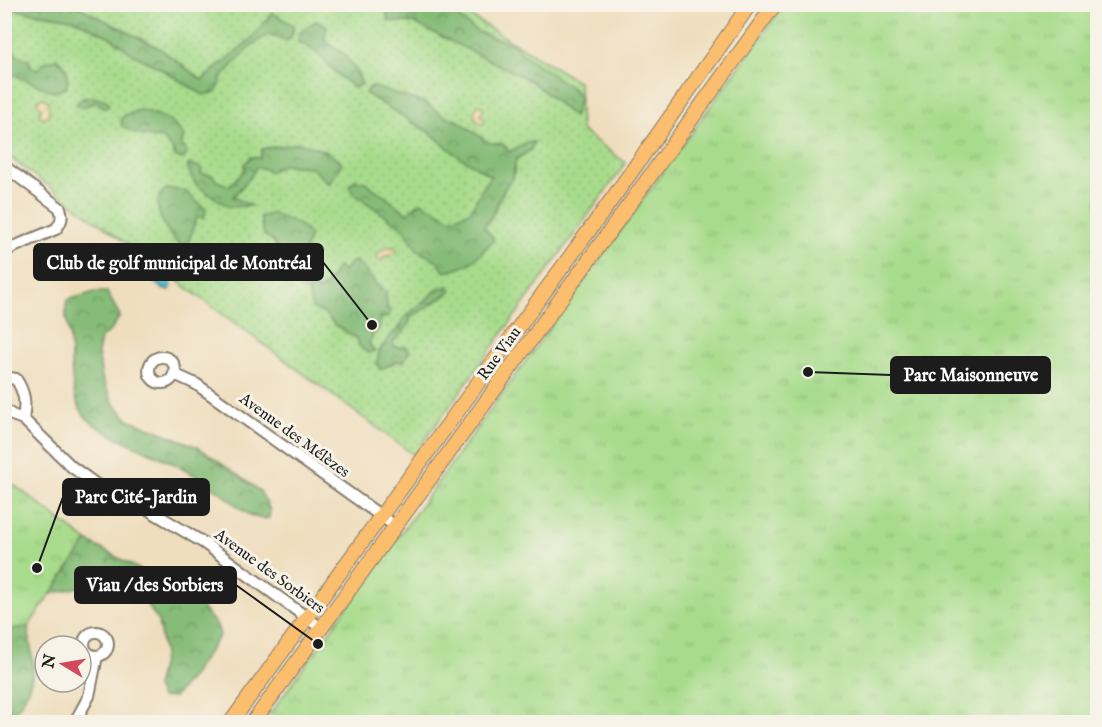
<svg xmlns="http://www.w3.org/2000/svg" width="1102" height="727" viewBox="0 0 1102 727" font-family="'IM FELL English',serif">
	<defs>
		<pattern id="grass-dots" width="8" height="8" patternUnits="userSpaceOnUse" patternTransform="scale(1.5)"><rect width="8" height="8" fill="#a8dc8c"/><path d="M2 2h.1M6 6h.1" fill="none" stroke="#90bc78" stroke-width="1.8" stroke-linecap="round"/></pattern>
		<pattern id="forest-crowns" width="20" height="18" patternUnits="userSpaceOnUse" patternTransform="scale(1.5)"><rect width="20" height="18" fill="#86bc78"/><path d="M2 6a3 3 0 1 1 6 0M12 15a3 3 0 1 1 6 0" fill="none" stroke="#6d9862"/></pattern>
		<pattern id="sand-dots" width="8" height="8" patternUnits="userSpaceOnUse" patternTransform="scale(1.5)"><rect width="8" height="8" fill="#eeda9e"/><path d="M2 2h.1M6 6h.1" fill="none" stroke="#ccba88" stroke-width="1.8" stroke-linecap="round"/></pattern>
		<pattern id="park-tufts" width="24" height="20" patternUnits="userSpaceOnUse" patternTransform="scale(1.5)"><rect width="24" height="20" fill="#a8dc8c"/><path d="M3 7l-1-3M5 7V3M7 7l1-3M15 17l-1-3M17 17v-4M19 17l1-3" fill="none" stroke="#90bc78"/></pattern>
		<pattern id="water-rules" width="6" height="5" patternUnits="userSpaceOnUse" patternTransform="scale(1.5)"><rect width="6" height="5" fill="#53bece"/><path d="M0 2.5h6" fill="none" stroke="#449aa6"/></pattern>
	</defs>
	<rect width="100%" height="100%" fill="#f7f3e8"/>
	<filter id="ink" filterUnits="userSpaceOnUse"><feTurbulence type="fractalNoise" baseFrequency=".0167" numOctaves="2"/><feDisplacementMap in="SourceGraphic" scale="12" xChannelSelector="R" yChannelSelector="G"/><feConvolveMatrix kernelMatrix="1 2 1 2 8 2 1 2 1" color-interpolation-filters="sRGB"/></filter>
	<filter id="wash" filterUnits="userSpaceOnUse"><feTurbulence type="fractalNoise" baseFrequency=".008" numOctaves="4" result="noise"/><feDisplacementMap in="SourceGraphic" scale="24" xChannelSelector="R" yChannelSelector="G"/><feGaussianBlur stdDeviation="1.35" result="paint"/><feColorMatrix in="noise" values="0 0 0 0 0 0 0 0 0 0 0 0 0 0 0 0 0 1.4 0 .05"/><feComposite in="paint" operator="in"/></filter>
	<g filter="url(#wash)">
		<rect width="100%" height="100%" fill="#efdebe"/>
		<path fill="url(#grass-dots)" stroke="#627c54" stroke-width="1.5" d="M4,5H452L579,82L581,130L626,163L414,455L5,154Z"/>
		<g fill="url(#forest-crowns)" stroke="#516c4a" stroke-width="1.5">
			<path d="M4,5H70L79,7L159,48L202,80L252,38L272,13L293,25V31L290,39L285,41L276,36L267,35L251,46L220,79L221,83L216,92L203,95L158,67L134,55L110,37L73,19L5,8Z"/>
			<path d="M386,5H442L478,32L515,45L521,53L572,88L580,97L574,117L531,81L414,23L388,21Z"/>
			<path d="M317,21L327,26L324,41L344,54L357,72L362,84L355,88C332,75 324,52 298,42C298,30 307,27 317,21Z"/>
			<path d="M5,35L15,54L29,60L32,68L39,69L45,62L56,59C69,66 68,75 67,88L54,92L10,73L5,74Z"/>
			<path d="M371,86L425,103L446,117L460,122L489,143L503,144L509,152L526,143L534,142L531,150L516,159L513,178C499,190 498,213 484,227L494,239C477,258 472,267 445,272L436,260L418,251L404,229L353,193L349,186L355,180L365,182L407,213L421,202L451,219L471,211L478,196L491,176L458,156L430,133L365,93Z"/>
			<path d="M92,97L106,100L109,104L106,108L95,102L82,108L76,104L83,98Z"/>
			<path d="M140,110C157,113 174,121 184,136L181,147L185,148L187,154L183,159L174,156V151L161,137C146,139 134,134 122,126L121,119L125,115Z"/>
			<path d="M300,143L325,151L342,163L329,184L311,167L282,165L270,172L265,169L256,167L252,175L233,197L251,206L229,207L196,185L187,167L190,164L202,168L201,174L212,175L217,181L229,186L245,170L244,165L251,157L260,158L262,149Z"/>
			<path d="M166,189L184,190L206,210L204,218L197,217L188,244L183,246C171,241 159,219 158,206C157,199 161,193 166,189Z"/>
			<path d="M273,213C289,224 295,217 310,235L305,250L306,258L296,270L306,273L309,276L307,280L310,287L305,291L300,289L295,282L273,241L264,235L260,217Z"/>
			<path d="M355,261C367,269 372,283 386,293L387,308L391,311L388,317L381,318L379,329L372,336L369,344L374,351L369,353L360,347L356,338L335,325L325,314L312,308L308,292L314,289L320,290L328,283L338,266L343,272L349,264Z"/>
			<path d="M448,286L452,291L411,317C409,328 400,335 393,342L394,347H407L409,351L404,362L397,361L380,370L377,363L379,352L390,336L400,328L403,319L437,290Z"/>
			<path d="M95,292H107L120,316L111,330L101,338L98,352L102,378L114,404L128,419L198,447L260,491L270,510L269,518C248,522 234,501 219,491C209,484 198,478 188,471C164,456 99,435 84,415C69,395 72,364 70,340C69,325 63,315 67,300Z"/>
			<path d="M87,541L194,599L217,625L220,635L190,679L174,697L161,698L156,687L164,654L158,621L147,604L128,590L99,582L51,594Z"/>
			<path d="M28,627C30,640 32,653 33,665C33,685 20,711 5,722V682L10,658L7,629Z"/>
		</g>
		<g fill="url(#sand-dots)" stroke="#857b5d" stroke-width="1.5">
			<path d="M41,97L48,101L49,114L44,118L39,115L42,108L37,103Z"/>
			<path d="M479,105L484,108L480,115L485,120L483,124L476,121C473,116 474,109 479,105Z"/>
			<path d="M387,247H395L397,252L394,254L390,253L389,257L383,256V260L379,261L377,255Z"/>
		</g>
		<g fill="url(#park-tufts)" stroke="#627c54" stroke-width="1.5">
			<path d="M784,5H1097V722H264Z"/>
			<path d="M5,478L87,541L28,627L7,629L5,626Z"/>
		</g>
		<path fill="url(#water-rules)" stroke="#386d75" stroke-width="1.5" d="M157,275C161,275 170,281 172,285L170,290H164L155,283Z"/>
	</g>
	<g filter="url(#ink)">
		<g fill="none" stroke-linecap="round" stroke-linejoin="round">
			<defs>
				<g id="minor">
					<path d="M4,166L60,208C63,217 62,221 56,229L4,251"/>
					<circle cx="162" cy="370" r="13"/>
					<path d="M174,374L196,384L395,526"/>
					<path d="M4,377L16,379C25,393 26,403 23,419"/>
					<path d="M4,409L12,415L23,419L72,467L112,496L149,510L204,543L321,628"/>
					<circle cx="96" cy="644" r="12"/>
					<path d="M75,722L89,696L97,656"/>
				</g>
				<g id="major">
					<path d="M231,722L615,195L750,4"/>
					<path d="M253,722L775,4"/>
				</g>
			</defs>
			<use href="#minor" stroke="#867d6d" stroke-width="14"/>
			<use href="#major" stroke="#867d6d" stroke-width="16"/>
			<use href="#minor" stroke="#fff" stroke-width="10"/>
			<use href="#major" stroke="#fabe6e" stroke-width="14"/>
		</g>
	</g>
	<g text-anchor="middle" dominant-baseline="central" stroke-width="6" stroke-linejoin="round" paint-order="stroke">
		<g font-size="16" fill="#1c1c1c" stroke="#f7f3e8">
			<text transform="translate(500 354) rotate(-54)">Rue Viau</text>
			<text transform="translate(294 436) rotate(36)">Avenue des Mélèzes</text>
			<text transform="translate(269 572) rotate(36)">Avenue des Sorbiers</text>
		</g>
	</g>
	<path fill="none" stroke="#1c1c1c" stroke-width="2" d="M372 325L323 262M808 372L891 375M37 568L63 497M318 644L236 585"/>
	<g fill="#1c1c1c" stroke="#f7f3e8" stroke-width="2">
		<circle cx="372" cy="325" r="6"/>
		<circle cx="808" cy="372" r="6"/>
		<circle cx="37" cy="568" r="6"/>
		<circle cx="318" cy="644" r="6"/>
	</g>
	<g fill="#1c1c1c" stroke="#1c1c1c" stroke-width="2">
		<rect x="34" y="244" width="289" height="36" rx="6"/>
		<rect x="891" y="357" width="159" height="36" rx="6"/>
		<rect x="63" y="479" width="146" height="36" rx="6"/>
		<rect x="75" y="567" width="161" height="36" rx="6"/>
	</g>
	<g font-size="18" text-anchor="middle" font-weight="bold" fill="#fff">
		<text x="179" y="269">Club de golf municipal de Montréal</text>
		<text x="971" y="381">Parc Maisonneuve</text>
		<text x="136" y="503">Parc Cité-Jardin</text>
		<text x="155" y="591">Viau / des Sorbiers</text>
	</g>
	<rect width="1102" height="727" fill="none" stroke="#f7f3e8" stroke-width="24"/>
	<g transform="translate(63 664) rotate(281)"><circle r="28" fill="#f7f3e8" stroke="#9f9d96" stroke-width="1.5"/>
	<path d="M0-4.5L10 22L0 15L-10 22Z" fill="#d1495b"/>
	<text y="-9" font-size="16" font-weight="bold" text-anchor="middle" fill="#1c1c1c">N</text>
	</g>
</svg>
